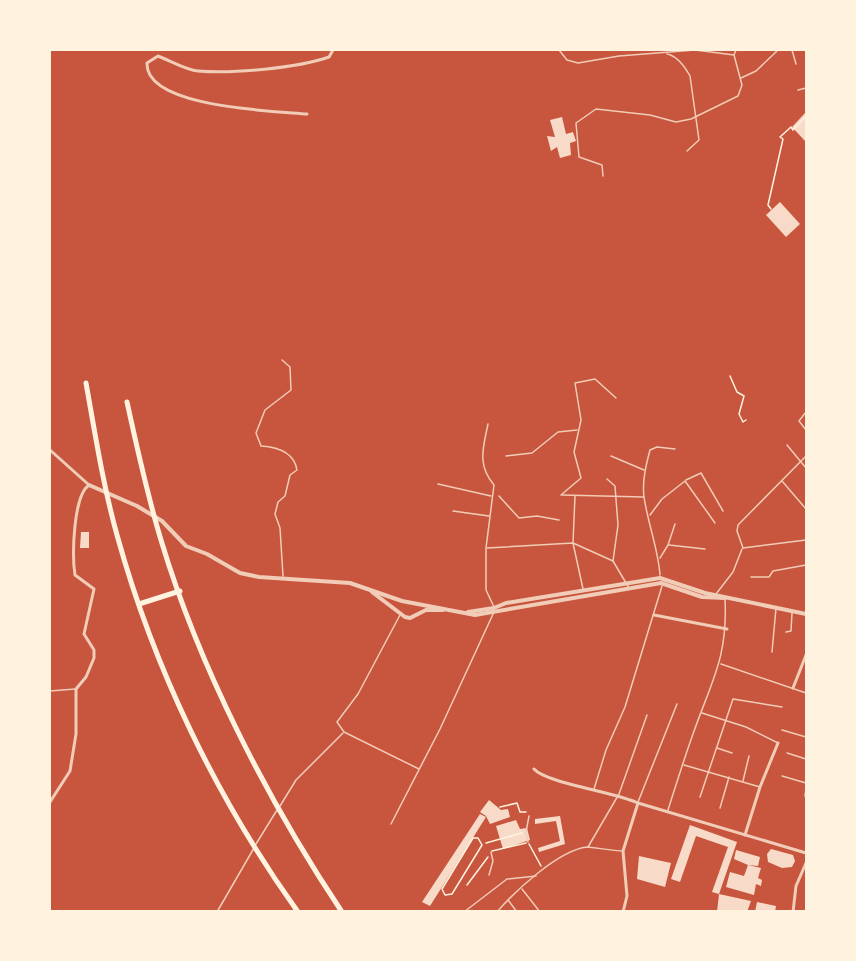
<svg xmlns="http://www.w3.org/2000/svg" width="856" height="961" viewBox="0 0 856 961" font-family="Signika,sans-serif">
	<rect width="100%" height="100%" fill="#c8553d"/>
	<g fill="#f7dbc8">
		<path d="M806,112V142L792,127Z"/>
		<path d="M562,117L566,134L573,132L576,141L570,143L571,155L560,158L557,147L551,151L547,136L555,137L550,120Z"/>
		<path d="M780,202L800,224L786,237L766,215Z"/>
		<path d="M81,532H89V548H80Z"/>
		<path d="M489,800L501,810L508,809L510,817L490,824L486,816L480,812Z"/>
		<path d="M480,814L486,817L430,906L422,902Z"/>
		<path d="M560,816L565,844L539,852L538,848L560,841L556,821L535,824V819Z"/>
		<path d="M516,820L520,829L527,828L530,840L503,849L496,826Z"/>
		<path d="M690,825L737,842L719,894L751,901L747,912H717L719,894L712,892L728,847L696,836L680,882L671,879Z"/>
		<path d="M771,849L793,855L795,861L792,867L782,868L768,862L767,854Z"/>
		<path d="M736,850L760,857L758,866L748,865L761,868L758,878L762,880L761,886L756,884L754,895L726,887L730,872L744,876L748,865L734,859Z"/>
		<path d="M639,856L671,863L665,887L637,879Z"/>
		<path d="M757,902L776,906L775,912H755Z"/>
	</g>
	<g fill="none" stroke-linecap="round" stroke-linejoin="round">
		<g stroke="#fff3e0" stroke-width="1.5">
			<path d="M771,209L768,205L783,139L780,137L791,127L793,130L806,116"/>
			<path d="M730,376L737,392L744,396L739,414L743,422L746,420"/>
			<path d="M500,807L517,803L520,812H526"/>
			<path d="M473,838H478L482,845L452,894L445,895L442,889Z"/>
			<path d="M486,843L522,833"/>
			<path d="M529,844L541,866"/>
			<path d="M492,851L526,843"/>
			<path d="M467,885L488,857"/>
		</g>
		<g stroke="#f1ccb7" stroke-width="1.5">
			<path d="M559,50L567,60L578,63L619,56L695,50L734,55L736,50"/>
			<path d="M792,50L796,64"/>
			<path d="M667,54C678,56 685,67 690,76L699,140L687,151"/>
			<path d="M741,78L756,71L778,50"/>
			<path d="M798,90L806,88"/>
			<path d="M603,176L602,165L579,157L576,123L596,109L650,115L676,122L691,119L738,96L742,85L734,55"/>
			<path d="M282,360L290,367L291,390L265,410L256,433L261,446C277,447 294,452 297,470L290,475L285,496L278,502L275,514L280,528L283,576"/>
			<path d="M806,412L799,421L806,430"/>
			<path d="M488,424C483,448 477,465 494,485L486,548V590L494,607"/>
			<path d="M787,445L806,468"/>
			<path d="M506,456L532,453L558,432L577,430"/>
			<path d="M611,456L644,470"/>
			<path d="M607,479L615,486L618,525L613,561L629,588"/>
			<path d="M686,480L701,473L723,511"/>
			<path d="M782,481L806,509"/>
			<path d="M438,484L491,496"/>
			<path d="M561,495L581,478L574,452L581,420L575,383L595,379L616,398"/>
			<path d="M562,495L644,497"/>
			<path d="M499,496L519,518L537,516L559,520"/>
			<path d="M575,496L573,543L583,589"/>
			<path d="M453,511L489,516"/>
			<path d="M650,515L662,499L685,481L715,523"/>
			<path d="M669,545L705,549"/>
			<path d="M487,548L573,543L613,561"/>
			<path d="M743,548L737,531L738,525L806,456"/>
			<path d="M743,548L806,540"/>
			<path d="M660,558L668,545L675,524"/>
			<path d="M660,575C658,548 648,524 644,497C642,481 646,465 650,450L657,447L675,449"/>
			<path d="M751,577H769L773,571L806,565"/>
			<path d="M716,594L733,572L742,549"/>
			<path d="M400,615L358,694L337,722L344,732L419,769"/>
			<path d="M786,632L791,631L792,613"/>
			<path d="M772,652L776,608"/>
			<path d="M721,664L806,693"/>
			<path d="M50,691L75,689"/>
			<path d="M702,713L746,727L778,743"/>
			<path d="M782,730L806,737"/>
			<path d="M717,748L732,753"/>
			<path d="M787,753L806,759"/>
			<path d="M684,765L760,787"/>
			<path d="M782,776L806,783"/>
			<path d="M743,781L749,756"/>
			<path d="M594,789L606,750L625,707L662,586"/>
			<path d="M805,796L806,788"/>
			<path d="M700,797L733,699L782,707"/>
			<path d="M638,802L677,704"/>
			<path d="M280,806L296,780L343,733"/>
			<path d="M720,808L729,777"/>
			<path d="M668,810C676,785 684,759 693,734C711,682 728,658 725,599"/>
			<path d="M391,824L440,729L494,612"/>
			<path d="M528,842L526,832L529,816"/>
			<path d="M256,844L277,810"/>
			<path d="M588,847L619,794L647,715"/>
			<path d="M489,875L493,861L491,852"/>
			<path d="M522,889L540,912"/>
			<path d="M508,900L517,912"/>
			<path d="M217,912L254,848"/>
			<path d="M464,912L507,879L536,876"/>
			<path d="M497,912C515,891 559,850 587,847C593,847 613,851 623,851"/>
		</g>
		<g stroke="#f1ccb7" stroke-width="3">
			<path d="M307,114C275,111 145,108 147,63L158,56C171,61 186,70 198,71C233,74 297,68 329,57L333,50"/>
			<path d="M50,450L89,485C73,496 72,556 75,575L94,589L84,634L94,650V658L86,677L76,689V734L70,771L50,802"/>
			<path d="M654,615L727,629"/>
			<path d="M793,688L806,655"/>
			<path d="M534,769C546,783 615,792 638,803L806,853"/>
			<path d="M745,835L760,787L778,743"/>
			<path d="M623,912L627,896L623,851L638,803"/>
			<path d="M793,912L796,886L806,863"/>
		</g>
		<g stroke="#f1ccb7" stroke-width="4">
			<path d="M89,485L137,506L162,521L186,546L207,554L240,573L259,577L350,583L402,601L475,615L661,583L702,597L725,598"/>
			<path d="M372,592L405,617L410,618L426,610H443"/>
			<path d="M468,612L494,608L506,603L660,578L705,593L806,614"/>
		</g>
		<g stroke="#fff3e0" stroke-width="5">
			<path d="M86,383C95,433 103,485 117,535C154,669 217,799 298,912"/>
			<path d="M127,402C137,448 147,494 161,540C199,667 268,801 342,912"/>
			<path d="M139,604L180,591"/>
		</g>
	</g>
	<rect width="856" height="961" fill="none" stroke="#fff3e0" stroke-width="102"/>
</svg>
